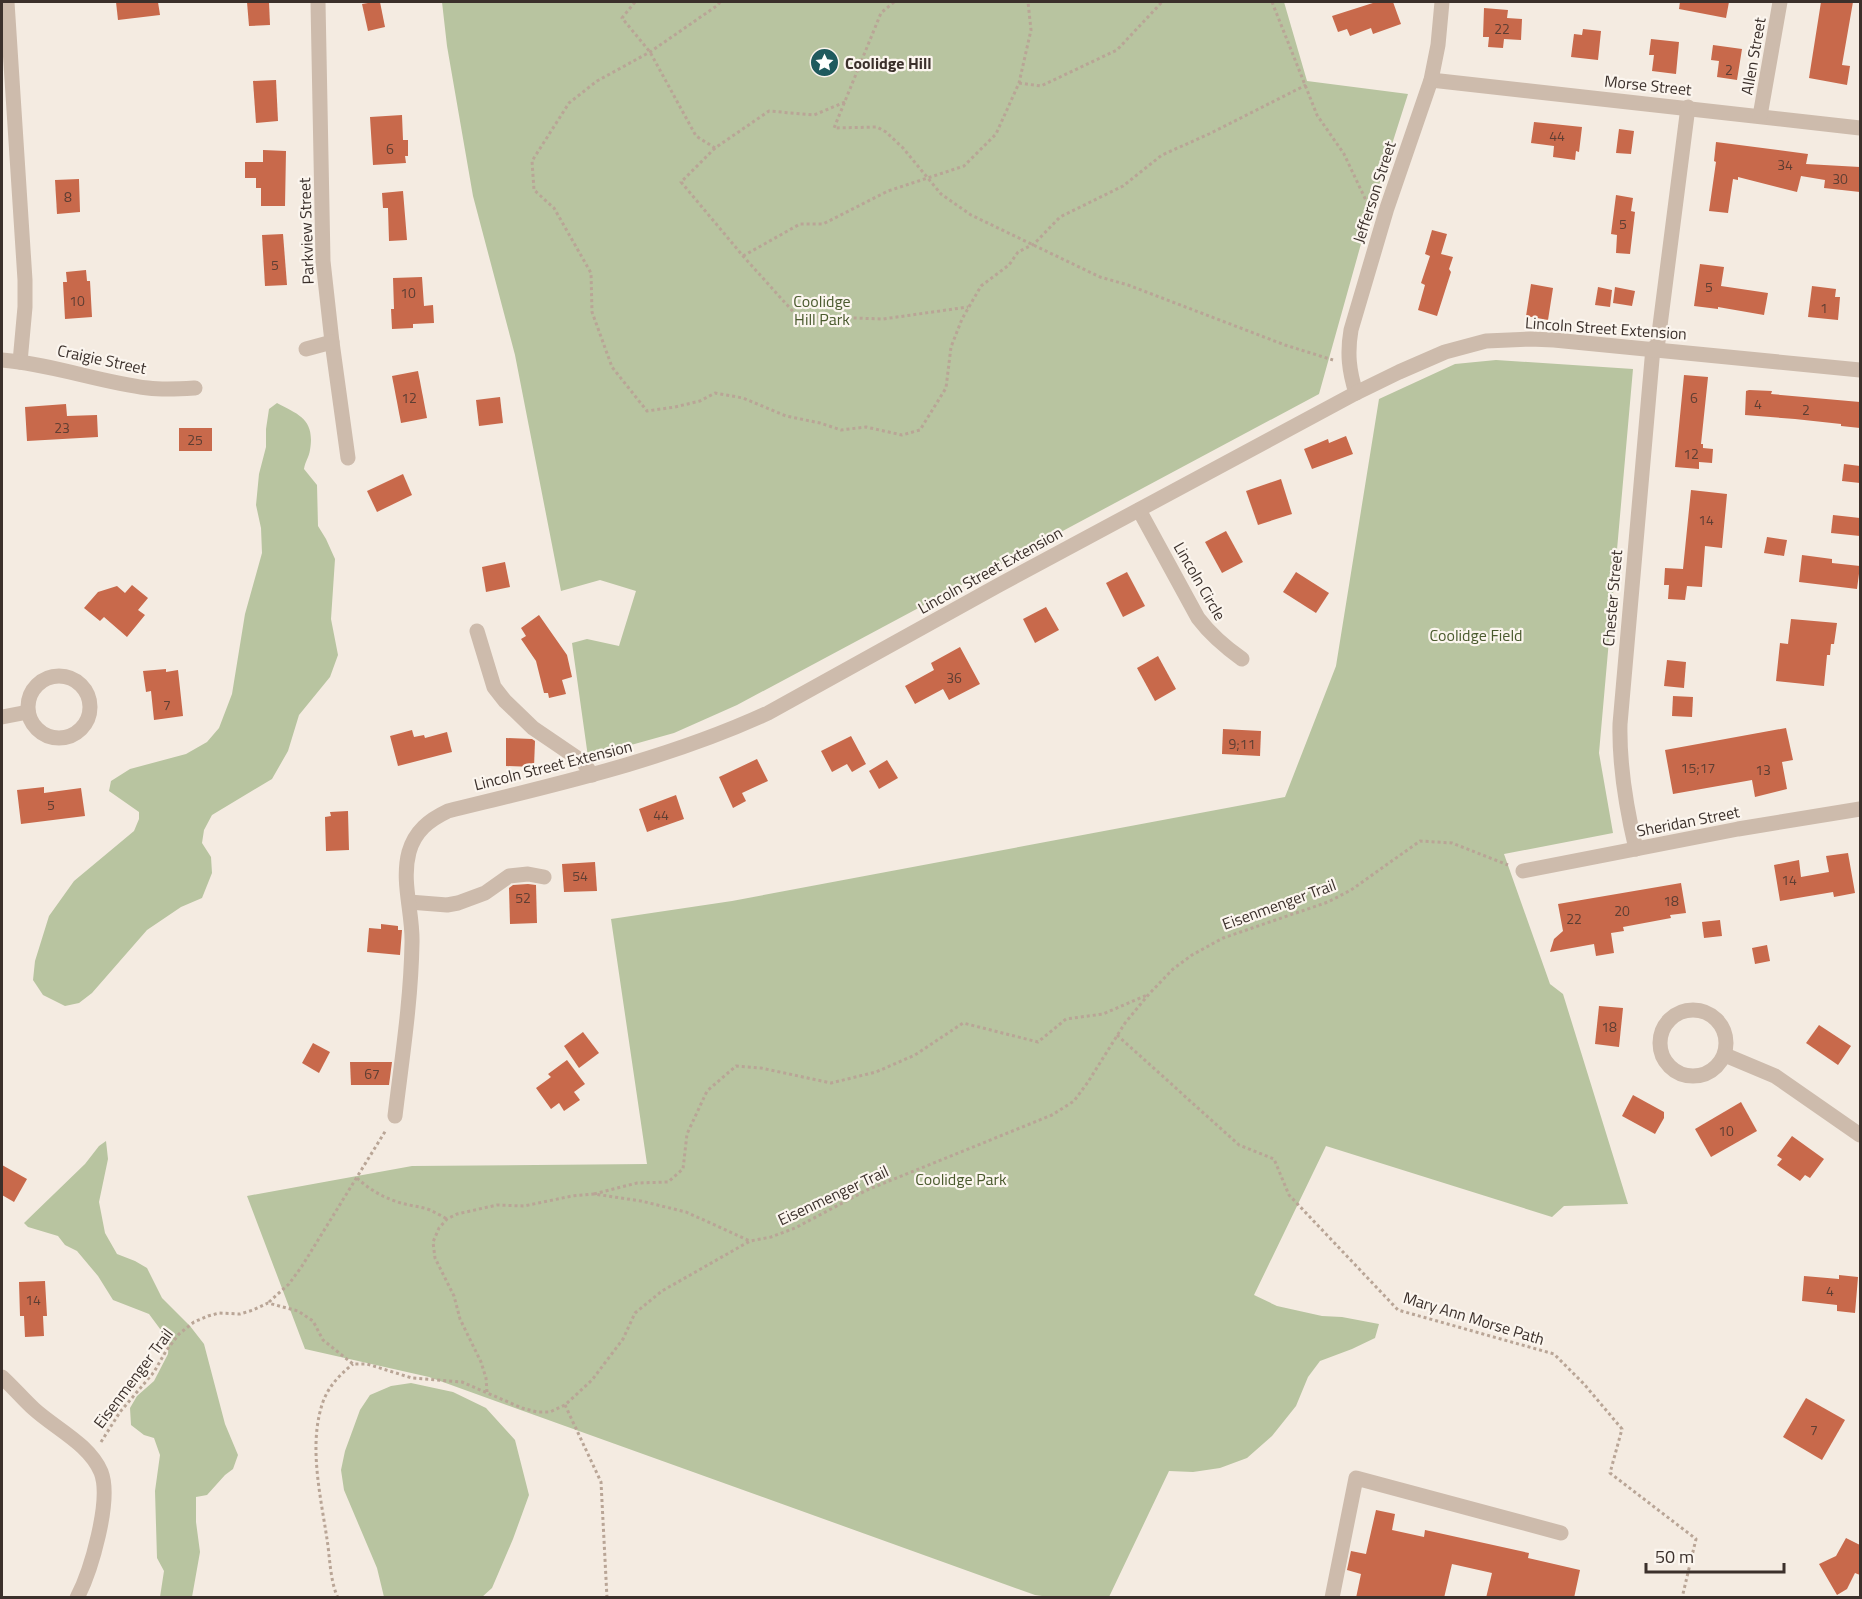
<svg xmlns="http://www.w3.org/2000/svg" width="1862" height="1599" viewBox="0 0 1862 1599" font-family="'Titillium Web',sans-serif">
	<rect width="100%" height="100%" fill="#f4ebe1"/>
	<g fill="#b8c4a0">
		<path d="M442,2H1284L1307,81L1408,94L1366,226L1319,394L737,705L674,733L588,757L572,643L587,639L619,646L636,591L600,580L561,591L515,355L473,196L447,46Z"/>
		<path d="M1496,360L1633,369L1599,753L1613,833L1504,854L1550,984L1563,994L1628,1204L1564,1206L1552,1217L1326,1146L1254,1295L1277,1306L1322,1316L1342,1317L1379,1324L1375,1338L1352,1349L1320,1361L1308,1377L1296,1406L1272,1436L1247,1458L1220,1468L1193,1472L1169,1471L1109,1597L1056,1598L1035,1595L429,1377L305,1349L247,1196L412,1166L647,1164L611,919L732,901L1285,797L1336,666L1379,399L1455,364Z"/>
		<path d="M277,403C300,415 315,420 310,450C309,457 305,462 304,469L317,485L318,526L326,539L335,559L331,619L338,655L330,677L299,715L288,751L272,779L212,815L204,830L202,843L211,857L212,873L202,898L181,907L147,930L92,993L79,1003L65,1006L43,995L33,980L35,961L49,916L74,881L134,831L139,819V812L109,791L111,781L130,769L186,754L207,742L219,728L232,694L245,614L262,553L261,528L256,505L259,474L266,447V429L269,409Z"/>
		<path d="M106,1141L108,1159L99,1202L105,1233L117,1254L135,1261L147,1268L162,1298L190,1326L204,1344L225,1424L238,1455L233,1469L225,1475L207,1495L196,1497V1522L200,1552L192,1597H160L164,1571L157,1558L155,1491L160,1455L154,1438L144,1435L131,1425L130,1408L137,1396L154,1381L168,1354L169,1341L149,1314L113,1300L98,1276L77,1251L65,1245L58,1236L28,1227L24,1223L85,1164L99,1146Z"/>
		<path d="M411,1383L453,1392L486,1408L515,1440L529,1495L513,1539L492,1588L482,1597H384L377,1568L344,1490L341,1470L345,1451L360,1410L370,1395L391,1386Z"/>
	</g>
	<g fill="#c8694b">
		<path d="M116,2H158L160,15L118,20Z"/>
		<path d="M247,2H269L270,25L249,26Z"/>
		<path d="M374,2H380L385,27L368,31L362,4Z"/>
		<path d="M1376,2H1393L1401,24L1373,34L1371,28L1350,36L1347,29L1338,32L1332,16Z"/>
		<path d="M1680,2H1729L1726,18L1679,9Z"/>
		<path d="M1821,2H1853L1842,65L1850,66L1847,85L1809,78Z"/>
		<path d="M1484,8L1508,10L1507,18L1522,19L1521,40L1504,39L1503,48L1488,47L1489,37H1483Z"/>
		<path d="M1583,29L1601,31L1598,60L1571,57L1574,34L1582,35Z"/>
		<path d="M1651,39L1679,42L1676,74L1652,71L1654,55H1649Z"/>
		<path d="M1713,45L1742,49L1737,80L1717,77L1719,61L1711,60Z"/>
		<path d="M276,80L278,121L256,123L253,81Z"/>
		<path d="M402,115L403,140H408V156H405L406,163L373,165L370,117Z"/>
		<path d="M1534,122L1582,127L1579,152L1576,151L1575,160L1553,157L1554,146L1531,143Z"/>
		<path d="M1619,129L1634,131L1631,154L1616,153Z"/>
		<path d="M1716,142L1808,154L1806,164L1860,167V192L1824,188L1825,180L1801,176L1797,192L1738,177V180L1733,179L1728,213L1709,211L1716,162L1714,161Z"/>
		<path d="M263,150L286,151L285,206H261V188H256V178H245V162H263Z"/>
		<path d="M79,179L80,212L57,214L55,180Z"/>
		<path d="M403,191L407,240L389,241L388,208H383L382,193Z"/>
		<path d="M1616,195L1633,198L1631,211L1635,212L1630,254L1616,253L1617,235L1611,234Z"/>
		<path d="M1432,230L1447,234L1441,254L1453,257L1449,269L1451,272L1437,316L1418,310L1425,285L1421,283L1430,256L1425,254Z"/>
		<path d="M283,234L287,285L265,286L262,235Z"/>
		<path d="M1700,264L1724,267L1721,286L1768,293L1764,315L1718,307V309L1694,306Z"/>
		<path d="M86,270L87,281H90L92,317L65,319L63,282H67L66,272Z"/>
		<path d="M422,277L424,306L433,305L434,323L413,324V328L392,329L391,309H394L393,278Z"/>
		<path d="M1531,284L1553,288L1548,320L1526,316Z"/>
		<path d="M1812,286L1836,289L1835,297H1840L1838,320L1808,317Z"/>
		<path d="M1598,287L1612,290L1610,307L1595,305Z"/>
		<path d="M1615,287L1635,291L1632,306L1613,303Z"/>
		<path d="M418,371L427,418L401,423L392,376Z"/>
		<path d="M1684,375L1708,377L1701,444H1703V448L1713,449L1712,463L1699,462V469L1675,467Z"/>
		<path d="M1749,390L1772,391L1771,394L1860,402V428L1841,426V424L1795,419L1745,415L1746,391Z"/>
		<path d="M500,397L503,423L479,426L476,400Z"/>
		<path d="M66,404L67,416L97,415L98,437L27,441L25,407Z"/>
		<rect x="179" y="428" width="33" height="23"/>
		<path d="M1346,436L1353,454L1312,469L1304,449L1328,439L1329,443Z"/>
		<path d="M1844,464L1860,466V483L1842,481Z"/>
		<path d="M403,474L412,495L377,512L367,491Z"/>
		<path d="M1281,479L1292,514L1258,525L1246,491Z"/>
		<path d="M1691,490L1727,494L1722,548L1705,546L1702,587L1687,586L1685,600L1668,599L1669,585H1664L1665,568L1683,569Z"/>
		<path d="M1833,515L1860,518V536L1831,533Z"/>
		<path d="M1226,531L1243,562L1222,573L1205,542Z"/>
		<path d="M1767,537L1787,540L1784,556L1764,553Z"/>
		<path d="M1802,555L1832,559V563L1860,566L1857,589L1799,582Z"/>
		<path d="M505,562L510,587L486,592L482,567Z"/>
		<path d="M1127,572L1145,606L1123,617L1106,583Z"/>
		<path d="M1296,572L1329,593L1316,613L1283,592Z"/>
		<path d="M132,585L148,598L138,610L145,615L127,637L104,617L100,621L84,608L98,592L117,586L125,593Z"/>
		<path d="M1046,607L1059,630L1035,643L1023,619Z"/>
		<path d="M539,615L567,655L572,677L562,680L566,694L549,698L548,693H544L536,661L521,639L526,636L521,628Z"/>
		<path d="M1791,619L1837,623L1834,644H1831L1830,655H1827L1824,686L1776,681L1780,643L1788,644Z"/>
		<path d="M960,647L980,684L949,700L943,689L915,704L905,686L934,670L931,663Z"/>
		<path d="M1158,656L1176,689L1155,701L1137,668Z"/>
		<path d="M1667,660L1686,662L1684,688L1664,686Z"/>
		<path d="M166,669V672L178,670L183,716L154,720L151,691L146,692L143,671Z"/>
		<path d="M1673,696L1693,697L1692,717L1672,716Z"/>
		<path d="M1786,728L1793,760L1782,762L1787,789L1755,797L1752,780L1673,794L1665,750Z"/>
		<path d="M1223,729L1261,731L1260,756L1222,754Z"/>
		<path d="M412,730L414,737L424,735L425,738L447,732L452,752L398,766L390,736Z"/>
		<path d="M851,736L866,764L852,772L847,764L832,772L821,751Z"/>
		<path d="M506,738L532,739L535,741L534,767L506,766Z"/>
		<path d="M757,759L768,781L742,793L746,801L733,808L719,777Z"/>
		<path d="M887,760L898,778L879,789L869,771Z"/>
		<path d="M44,787V793L81,788L85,816L21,824L17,790Z"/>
		<path d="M676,795L684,819L647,832L639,809Z"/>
		<path d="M348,811L349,850L326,851L325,817L331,816L330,812Z"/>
		<path d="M1848,853L1855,893L1834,897L1833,892L1780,901L1774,865L1799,860L1801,877L1829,872L1826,856Z"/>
		<path d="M595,862L597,891L564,892L562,864Z"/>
		<path d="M1681,883L1686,913L1670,915L1671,918L1623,927L1624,931L1611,933L1614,953L1596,956L1594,944L1550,952L1554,939L1563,931L1558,904Z"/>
		<path d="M528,884L536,885L537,923L510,924L509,888L513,885Z"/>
		<path d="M1720,920L1722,936L1704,938L1702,922Z"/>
		<path d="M381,924L398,926V930H402L400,955L367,952L369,928L381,929Z"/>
		<path d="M1767,945L1770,961L1755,964L1752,948Z"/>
		<path d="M1599,1006L1623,1008L1619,1047L1595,1044Z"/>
		<path d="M1819,1025L1851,1046L1838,1065L1806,1043Z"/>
		<path d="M583,1032L599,1053L579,1068L564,1046Z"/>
		<path d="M313,1043L330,1052L319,1073L302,1063Z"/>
		<path d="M567,1060L585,1084L574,1092L580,1100L564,1111L559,1103L551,1109L536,1088L551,1077L548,1074Z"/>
		<path d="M350,1062H392L389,1085H351Z"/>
		<path d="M1633,1095L1664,1112V1118L1655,1134L1622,1116Z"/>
		<path d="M1741,1102L1757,1131L1711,1157L1695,1129Z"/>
		<path d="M1792,1136L1824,1159L1810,1178L1805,1175L1800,1181L1777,1165L1782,1159L1777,1156Z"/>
		<path d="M2,1165L27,1179L14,1202L2,1195Z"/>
		<path d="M1839,1275L1858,1277L1855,1313L1837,1311V1305L1802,1301L1804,1276L1839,1279Z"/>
		<path d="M45,1281L47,1316H43L44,1336L25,1337L24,1316H20L19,1282Z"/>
		<path d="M1806,1398L1845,1420L1822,1460L1783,1437Z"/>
		<path d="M1376,1510L1395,1514L1392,1530L1424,1537L1425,1530L1529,1553L1528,1558L1580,1570L1574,1598H1486L1492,1573L1452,1564L1444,1598H1356L1361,1574L1347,1570L1351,1551L1366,1554Z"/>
		<path d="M1846,1538L1860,1545V1575L1855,1573L1847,1589L1837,1595L1819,1564L1836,1556Z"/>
	</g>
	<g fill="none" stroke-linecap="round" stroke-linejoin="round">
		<g stroke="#b9a596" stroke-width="3" stroke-dasharray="3 3" stroke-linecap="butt">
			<path d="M635,2L622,18L650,52L696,136L715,148L769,111L814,115L845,102"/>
			<path d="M720,2L718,5L650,52L597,81L569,103L532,161L534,190L554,208L591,273L592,312L612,367L647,411L675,407L700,401L715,393L743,398L786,416L820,423L841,430L866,427L902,435L920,430L946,388L951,347L962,319L981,286L1009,265L1018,252L1034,244L1060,217L1123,186L1162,155L1209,134L1306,85"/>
			<path d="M894,2L881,13L834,128L877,127L886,132L903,148L941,194L971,215L1100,277L1128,285L1285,345L1333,360"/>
			<path d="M1272,2L1317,115L1344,154L1370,209"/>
			<path d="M1019,83L1041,86L1117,50L1162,2"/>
			<path d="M715,148L681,182L743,256L797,316L883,319L968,307"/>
			<path d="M743,256L800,224H823L888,191L964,166L996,134L1019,83L1031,30L1028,2"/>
			<path d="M1117,1035L1239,1145L1274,1159L1289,1195L1398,1310L1554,1354L1584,1384L1622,1429L1610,1473L1696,1539L1682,1598"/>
			<path d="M357,1178C369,1189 382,1197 398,1202C409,1206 420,1206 430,1210C436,1213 442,1216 447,1219"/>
			<path d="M594,1194L637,1183L668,1182L683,1169L687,1134L707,1091L736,1066L761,1068L831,1083L876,1072L915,1055L963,1023L1038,1042L1066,1019L1103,1014L1147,995"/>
			<path d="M269,1302L289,1284L302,1266L386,1130"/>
			<path d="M487,1392L486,1378L481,1362L460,1319L454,1296L435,1258L433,1242L439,1228L447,1219L457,1214L497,1205L524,1206L572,1196L594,1194L641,1201L686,1212L750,1241"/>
			<path d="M565,1405L601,1482L607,1598"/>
			<path d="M101,1442L120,1412L154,1372L166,1351L179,1334L194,1322L208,1316L219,1313L240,1314L253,1310L268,1303L298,1311L313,1321L323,1340L353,1364H367L412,1378L462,1382L522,1408L537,1412H550L565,1405L592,1380L623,1339L635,1313L662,1291L750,1241L771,1237L795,1228L867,1190L1052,1115L1074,1101L1088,1082L1125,1023L1149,994L1173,969L1192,955L1223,938L1328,902L1351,890L1420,841L1452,843L1508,865"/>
			<path d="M338,1598C330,1581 330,1558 327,1539C321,1499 310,1452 320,1412C325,1390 336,1378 353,1364"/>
		</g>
		<g stroke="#cdbbac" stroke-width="15">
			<path d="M7,2L25,280V307L20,362"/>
			<path d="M318,2L323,261L332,342L348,458"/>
			<path d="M1431,80L1860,128"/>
			<path d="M1760,116L1780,2"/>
			<path d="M306,349L332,342"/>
			<path d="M1657,349L1688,107"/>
			<path d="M2,360C52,364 99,382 148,388C164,390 179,389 195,388"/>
			<path d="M1356,393C1349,371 1347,353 1351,330L1387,208L1431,80L1438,45L1442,2"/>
			<path d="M1139,510L1198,618C1211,635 1225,647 1242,659"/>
			<path d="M477,631L494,687L505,701L533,728L583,762L592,775"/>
			<circle cx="59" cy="707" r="31"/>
			<path d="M2,717L28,712"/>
			<path d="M1636,849C1626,807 1619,767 1620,724L1653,348"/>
			<path d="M1523,871L1738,829L1860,809"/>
			<path d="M409,902L447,905L458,903L485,893L509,876L528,874L544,877"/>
			<circle cx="1693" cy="1043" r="33"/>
			<path d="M1725,1055L1775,1076L1860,1135"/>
			<path d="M395,1116C402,1058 411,1001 412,943C413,913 401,882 409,852C415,831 429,820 448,811C557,784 666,760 768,713L999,585L1356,393L1399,372L1445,352L1486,341L1530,339L1554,340L1860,370"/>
			<path d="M2,1377C13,1387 23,1399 34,1409C56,1429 89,1444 101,1472C112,1500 91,1571 77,1598"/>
			<path d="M1332,1598L1356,1478L1561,1533"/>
		</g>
	</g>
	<defs>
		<symbol id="sight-disc" viewBox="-11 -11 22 22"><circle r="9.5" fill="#1f5a5e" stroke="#fbf5ee"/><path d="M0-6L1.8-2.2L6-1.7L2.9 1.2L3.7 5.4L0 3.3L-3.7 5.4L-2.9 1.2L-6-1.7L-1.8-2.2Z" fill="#fff"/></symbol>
	</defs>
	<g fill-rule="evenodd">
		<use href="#sight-disc" x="808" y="46" width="33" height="33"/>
	</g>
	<g text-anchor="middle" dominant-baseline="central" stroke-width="4.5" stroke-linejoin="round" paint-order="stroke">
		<g font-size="14" fill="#5e3e33">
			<text x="1502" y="28">22</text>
			<text x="1729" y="69">2</text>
			<text x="1557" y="135">44</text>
			<text x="390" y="148">6</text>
			<text x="1785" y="164">34</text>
			<text x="1840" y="178">30</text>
			<text x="68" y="196">8</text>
			<text x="1623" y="223">5</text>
			<text x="275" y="264">5</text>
			<text x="1709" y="286">5</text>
			<text x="408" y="292">10</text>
			<text x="77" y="300">10</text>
			<text x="1824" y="307">1</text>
			<text x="409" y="397">12</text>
			<text x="1694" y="397">6</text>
			<text x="1758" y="403">4</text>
			<text x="1806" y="409">2</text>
			<text x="62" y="427">23</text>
			<text x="195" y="439">25</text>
			<text x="1691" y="453">12</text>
			<text x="1706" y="519">14</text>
			<text x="954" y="677">36</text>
			<text x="167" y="704">7</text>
			<text x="1242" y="743">9;11</text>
			<text x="1698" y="767">15;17</text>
			<text x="1763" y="769">13</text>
			<text x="51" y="804">5</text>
			<text x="661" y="814">44</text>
			<text x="580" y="875">54</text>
			<text x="1789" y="879">14</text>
			<text x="523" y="897">52</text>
			<text x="1671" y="900">18</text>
			<text x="1622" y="910">20</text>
			<text x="1574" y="918">22</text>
			<text x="1609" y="1026">18</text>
			<text x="372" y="1073">67</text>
			<text x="1726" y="1130">10</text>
			<text x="1830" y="1290">4</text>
			<text x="33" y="1299">14</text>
			<text x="1814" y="1429">7</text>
		</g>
		<g font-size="16" fill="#3b302b" stroke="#fbf5ee">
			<text transform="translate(1753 56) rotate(-80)">Allen Street</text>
			<text transform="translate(1648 85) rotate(6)">Morse Street</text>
			<text transform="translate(1374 192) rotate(-72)">Jefferson Street</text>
			<text transform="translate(306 231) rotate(-92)">Parkview Street</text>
			<text transform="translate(1606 328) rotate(4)">Lincoln Street Extension</text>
			<text transform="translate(102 359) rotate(12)">Craigie Street</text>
			<text transform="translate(990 570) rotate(-29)">Lincoln Street Extension</text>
			<text transform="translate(1200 581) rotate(60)">Lincoln Circle</text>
			<text transform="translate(1612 598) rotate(-85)">Chester Street</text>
			<text transform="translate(553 765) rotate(-14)">Lincoln Street Extension</text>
			<text transform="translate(1688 821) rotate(-11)">Sheridan Street</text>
			<text transform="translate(1279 904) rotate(-20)">Eisenmenger Trail</text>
			<text transform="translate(833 1195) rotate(-25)">Eisenmenger Trail</text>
			<text transform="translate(1474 1318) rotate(17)">Mary Ann Morse Path</text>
			<text transform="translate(133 1378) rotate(-53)">Eisenmenger Trail</text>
		</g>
		<g font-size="16" font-weight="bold" fill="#3b302b" stroke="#fbf5ee" text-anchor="start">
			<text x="845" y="63">Coolidge Hill</text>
		</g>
		<g font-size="16" fill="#4a5a2e" stroke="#fbf5ee">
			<text x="822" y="301">Coolidge<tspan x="822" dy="18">Hill Park</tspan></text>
			<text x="1476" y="635">Coolidge Field</text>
			<text x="961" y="1179">Coolidge Park</text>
		</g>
	</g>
	<rect width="1862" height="1599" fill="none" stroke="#3b302b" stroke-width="6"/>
	<path d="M1646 1563v9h138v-9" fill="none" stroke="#3b302b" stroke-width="3"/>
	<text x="1655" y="1563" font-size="18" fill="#3b302b" stroke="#fbf5ee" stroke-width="4.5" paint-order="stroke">50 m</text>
</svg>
